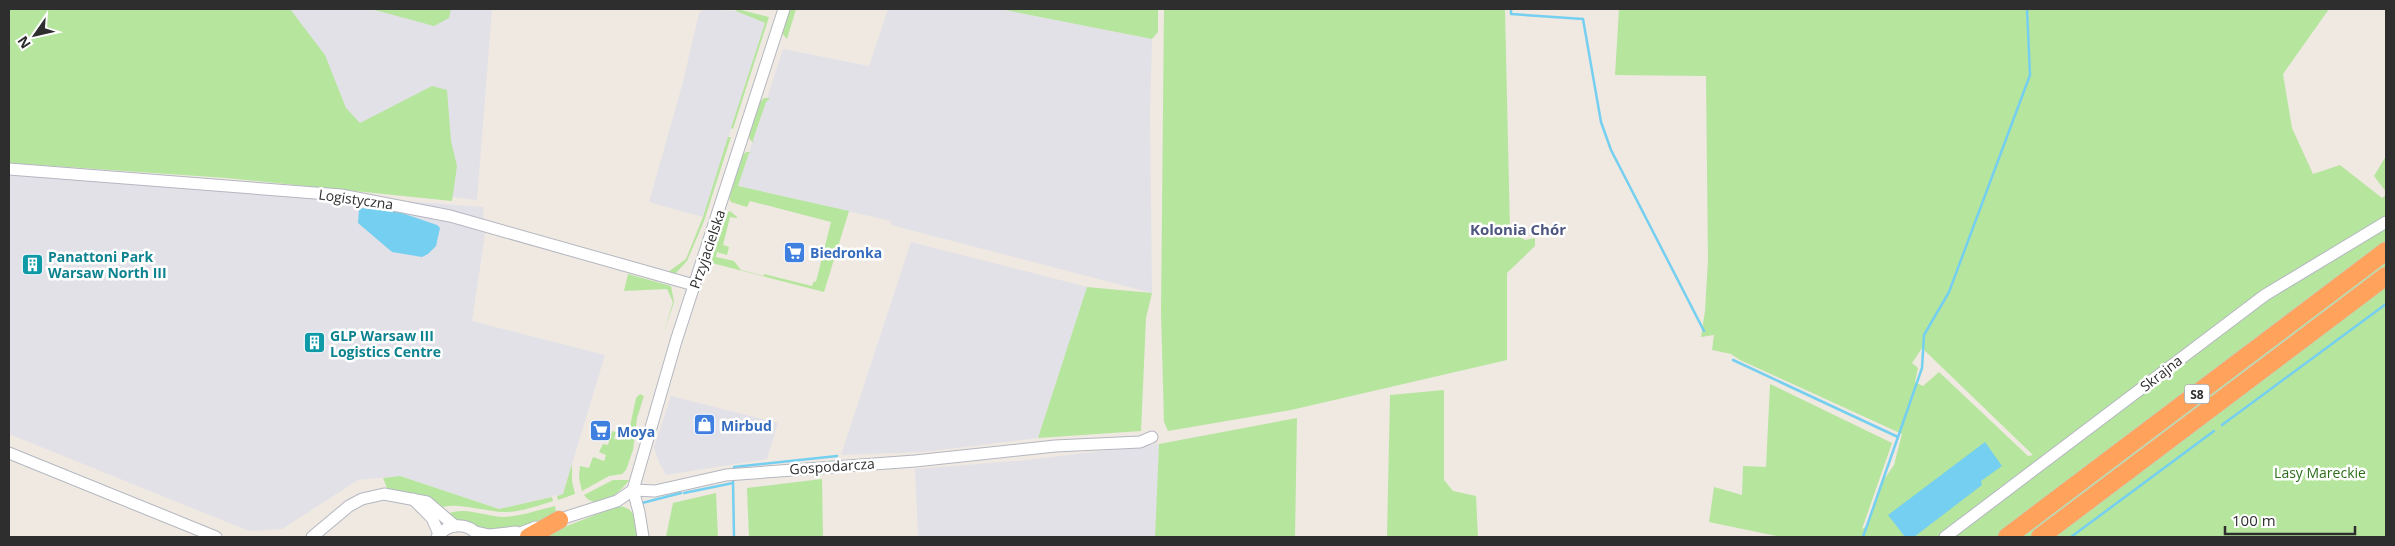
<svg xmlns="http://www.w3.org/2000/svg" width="2395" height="546" viewBox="0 0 2395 546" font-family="'Open Sans',sans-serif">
	<rect width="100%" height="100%" fill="#efe9e1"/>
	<g fill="#e3e1e8">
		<path d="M9,9H492L477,200L291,178Z"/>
		<path d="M704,9L736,11L765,23L703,217L649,202L683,82L699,13Z"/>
		<path d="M888,9H1000L1152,39L1150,113L1152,293L891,225V221L738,186L783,49L869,66Z"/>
		<path d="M9,171L483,207L485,234L472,321L605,355L563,494L499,509L400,476L358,480L282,529L249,531L9,434Z"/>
		<path d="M911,242L1087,287L1038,438L923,452L841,455Z"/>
		<path d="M671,396L778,423L767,459L666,475L658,460L654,447Z"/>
		<path d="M1159,444L1155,537H918L915,469L1027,460Z"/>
	</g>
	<g fill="#b6e59e" fill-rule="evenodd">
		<path d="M9,9H290L325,55L346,108L360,123L432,86L447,90L451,141L457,166L452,201L226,178L9,163Z"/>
		<path d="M371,9H451L449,18L434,26Z"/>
		<path d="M737,9L769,17L733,129L731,128L765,23L736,11Z"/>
		<path d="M789,9H796L787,39L782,33Z"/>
		<path d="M1000,9H1158V32L1152,39Z"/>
		<path d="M1164,9H1505L1510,231L1525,240L1535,238V246L1507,273V360L1291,410L1168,431L1164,422L1161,312Z"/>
		<path d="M1619,9H2329L2283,74L2292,128L2313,174L2340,165L2382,198L2386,195V537H1781L1709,522L1714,487L1742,495L1743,466L1766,467L1770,384L1892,443L1862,529L1867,526L1883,481L1894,465L1902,434L1740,360L1731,354L1712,350L1714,335L1701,337L1705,311L1708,260L1706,76L1615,75ZM1922,348L2033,455L2028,456L1939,372L1923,386L1915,382L1918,368L1912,363Z"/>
		<path d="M764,98H770L766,102L753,140L755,143L750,140L749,135L760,102Z"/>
		<path d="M728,137H731L704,221L687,261L675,274L668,272L686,259L703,217Z"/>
		<path d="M746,152H752L749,153L738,186L849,211L824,292L708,262L724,214L730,211L737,217V218L730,217L723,245L729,247L727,255L717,252L716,257L734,261L741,270L764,276V274L812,286L814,281L816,282L831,222L750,201L747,207L731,202L729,198L742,156Z"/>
		<path d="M2386,156V192L2374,176Z"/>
		<path d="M628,274L671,286L674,302L664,332L673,302L667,289L624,291Z"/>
		<path d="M1087,287L1152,293L1146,318L1141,431L1038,438Z"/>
		<path d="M1444,390V480L1453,491L1476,496L1478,537H1387L1390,395Z"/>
		<path d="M640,394L644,396L637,418L633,450L626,470L622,474L609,476L582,491L579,478L580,466L589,468L593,457L604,461L606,455L599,452L603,444L608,445L612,431L616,432L614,439L621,440L623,434L628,436L636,398Z"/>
		<path d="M1297,418L1295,537H1155L1159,444Z"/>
		<path d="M572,464V481L575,494L558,500L557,496L563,494Z"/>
		<path d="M400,476L499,509L552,497L553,501C537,506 521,512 504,512C488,512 450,500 439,509L418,496L387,488L383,478Z"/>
		<path d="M822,479L823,537H749L747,488Z"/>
		<path d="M613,480H629C621,492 597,513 584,495Z"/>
		<path d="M716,493L718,537H666L673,503Z"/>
		<path d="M555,506L556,513L552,517C509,531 487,540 445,515C464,505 485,517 504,517C522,516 538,510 555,506Z"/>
		<path d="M618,506C636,507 636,522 638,537H539Z"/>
	</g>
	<g fill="#75cff0">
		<path d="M361,208L396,211L437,225L440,228L436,246L428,254L422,257L392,252L358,223L359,209Z"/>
		<path d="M1985,442L2002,466L1981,481L1982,485L1914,537H1905L1888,515Z"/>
	</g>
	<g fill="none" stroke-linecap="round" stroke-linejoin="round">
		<g stroke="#75cff0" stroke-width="2.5">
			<path d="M1511,9V14L1583,19L1601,122L1611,150L1704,331"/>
			<path d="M1733,360L1898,437L1863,537"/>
			<path d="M2222,425L2386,304"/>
			<path d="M1898,437L1922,368L1924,335L1949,292L2030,75L2027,9"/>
			<path d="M734,467L837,456"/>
			<path d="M733,481L734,537"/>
			<path d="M684,493L733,483"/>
			<path d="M642,503L681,493"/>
			<path d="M2071,537L2214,431"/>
		</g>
		<defs>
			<g id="minor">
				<path d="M9,169L341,195L450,216L694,285"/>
				<path d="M9,453L216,537"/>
				<path d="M633,490L676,341L784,9"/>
				<path d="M633,490L639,512L643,537"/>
				<path d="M413,499L432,518L439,534"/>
				<path d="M554,521L617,501L633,490L655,491L726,475L915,461L1055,446L1140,442L1152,437"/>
				<path d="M476,532L489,535L516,532"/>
				<path d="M312,537L349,506L362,499L384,494L427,502L455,526"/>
				<path d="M437,537C449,522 468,522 480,537"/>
				<path d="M510,537L536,527"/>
				<path d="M1945,537L2265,295L2386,222"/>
			</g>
			<g id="highway">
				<path d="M529,537L559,520"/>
				<path d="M2007,537L2386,251"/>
				<path d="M2040,537L2386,276"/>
			</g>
		</defs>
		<use href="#minor" stroke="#b4b7c1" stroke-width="13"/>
		<use href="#highway" stroke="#c9c9c9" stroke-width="19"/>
		<use href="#minor" stroke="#fff" stroke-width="11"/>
		<use href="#highway" stroke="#ffa35c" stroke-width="18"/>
	</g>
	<defs>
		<symbol id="supermarket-square" viewBox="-11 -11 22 22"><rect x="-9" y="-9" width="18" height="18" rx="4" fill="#3f7fe0" stroke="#fff"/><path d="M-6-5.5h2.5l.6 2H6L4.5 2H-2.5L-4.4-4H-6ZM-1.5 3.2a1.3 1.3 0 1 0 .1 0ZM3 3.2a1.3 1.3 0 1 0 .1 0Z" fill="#fff"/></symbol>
		<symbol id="building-square" viewBox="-11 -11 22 22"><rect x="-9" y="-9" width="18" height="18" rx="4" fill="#0f9aa8" stroke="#fff"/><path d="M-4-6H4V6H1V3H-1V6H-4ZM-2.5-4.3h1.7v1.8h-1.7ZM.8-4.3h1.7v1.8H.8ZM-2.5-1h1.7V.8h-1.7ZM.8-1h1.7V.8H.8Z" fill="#fff"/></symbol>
		<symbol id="shop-square" viewBox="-11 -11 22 22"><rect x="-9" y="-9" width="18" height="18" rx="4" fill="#3f7fe0" stroke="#fff"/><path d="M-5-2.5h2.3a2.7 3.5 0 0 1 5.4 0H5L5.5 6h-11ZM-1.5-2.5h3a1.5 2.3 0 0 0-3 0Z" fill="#fff"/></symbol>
	</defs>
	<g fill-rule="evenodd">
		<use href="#supermarket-square" x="782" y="240" width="25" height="25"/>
		<use href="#building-square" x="20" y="252" width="25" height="25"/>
		<use href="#building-square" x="302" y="330" width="25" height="25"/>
		<use href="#shop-square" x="692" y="412" width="25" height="25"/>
		<use href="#supermarket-square" x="588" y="418" width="25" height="25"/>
	</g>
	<g text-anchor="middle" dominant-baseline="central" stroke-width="5" stroke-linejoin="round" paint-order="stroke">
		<rect fill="#fff" stroke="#6d6d6d" stroke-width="1" x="2184.5" y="384.5" width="25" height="19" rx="4"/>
		<g font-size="12" font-weight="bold" fill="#2e2e2e">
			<text x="2197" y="394">S8</text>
		</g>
		<g font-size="14" fill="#2e2e2e" stroke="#fff">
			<text transform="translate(356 199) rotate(8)">Logistyczna</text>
			<text transform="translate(707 249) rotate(-71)">Przyjacielska</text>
			<text transform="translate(2161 373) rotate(-38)">Skrajna</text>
			<text transform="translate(832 466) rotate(-4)">Gospodarcza</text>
		</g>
		<g font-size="14" font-weight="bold" fill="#366cbe" stroke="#fff" text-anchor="start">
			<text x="810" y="252">Biedronka</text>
			<text x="721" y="425">Mirbud</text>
			<text x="617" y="431">Moya</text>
		</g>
		<g font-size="14" font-weight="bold" fill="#0d838f" stroke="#fff" text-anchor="start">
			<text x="48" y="256">Panattoni Park<tspan x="48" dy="16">Warsaw North III</tspan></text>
			<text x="330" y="335">GLP Warsaw III<tspan x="330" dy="16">Logistics Centre</tspan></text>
		</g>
		<g font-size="14" fill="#2c6e1b" stroke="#fff">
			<text x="2320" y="472">Lasy Mareckie</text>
		</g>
		<g font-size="15" font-weight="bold" fill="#4d5680" stroke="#fff">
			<text x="1518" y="229">Kolonia Chór</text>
		</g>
	</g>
	<rect width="2395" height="546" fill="none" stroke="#2e2e2e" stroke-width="20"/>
	<g transform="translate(35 35) rotate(236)" stroke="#ffffff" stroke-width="4" paint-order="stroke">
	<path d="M0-4L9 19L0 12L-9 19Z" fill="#2e2e2e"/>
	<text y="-8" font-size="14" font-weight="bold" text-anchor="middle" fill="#2e2e2e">N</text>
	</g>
	<path d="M2225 526v8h130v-8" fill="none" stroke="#2e2e2e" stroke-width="2.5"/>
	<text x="2232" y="526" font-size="15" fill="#2e2e2e" stroke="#ffffff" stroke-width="4" paint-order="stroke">100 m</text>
</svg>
